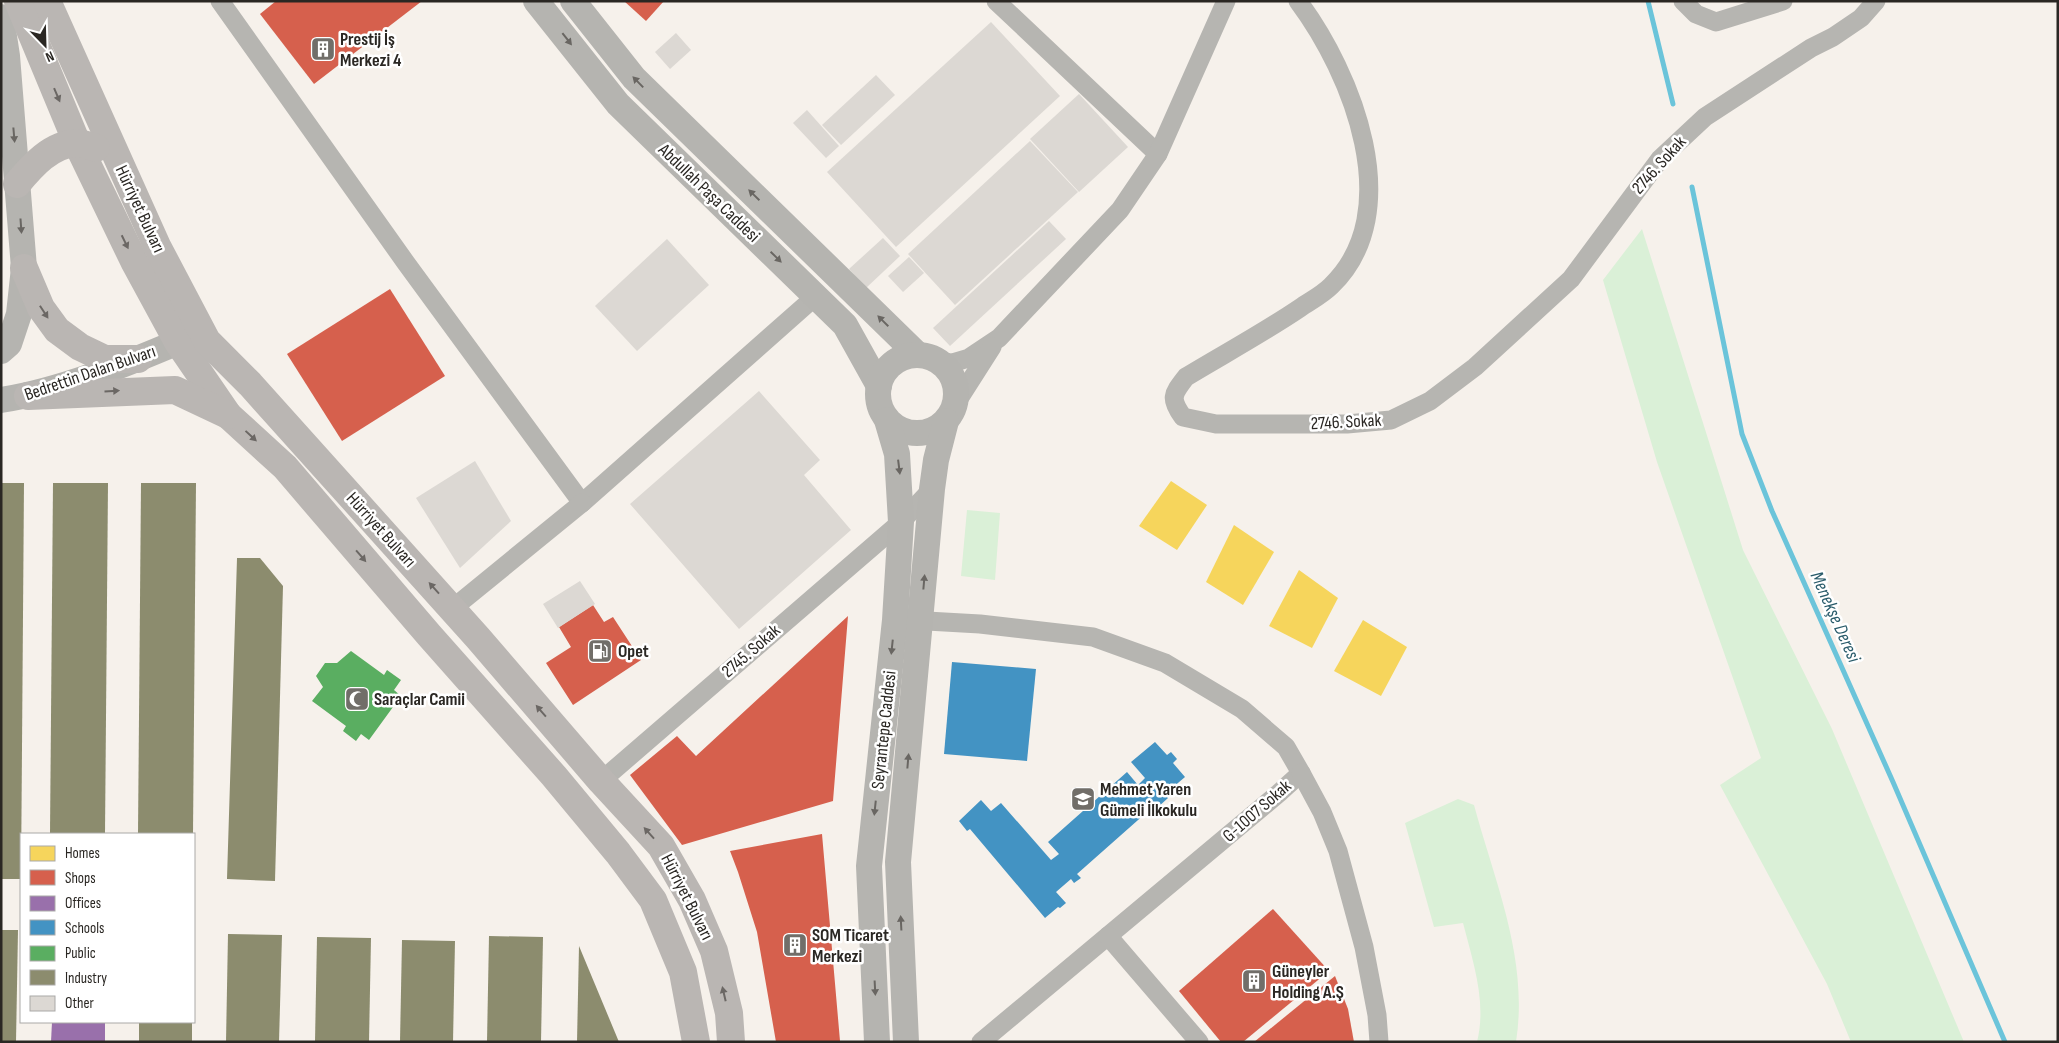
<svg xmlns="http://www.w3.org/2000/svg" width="2059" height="1043" viewBox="0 0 2059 1043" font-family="'Sofia Sans Condensed',sans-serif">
	<rect width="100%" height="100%" fill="#f6f1eb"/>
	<g fill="#daf0d7">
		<path d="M1642,229L1743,550L1832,729L1964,1042H1851L1827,984L1720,785L1761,758L1657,462L1603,280Z"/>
		<path d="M967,510L1000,513L995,580L961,576Z"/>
		<path d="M1458,799L1474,805C1495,883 1529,959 1516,1042H1477C1487,1002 1473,962 1463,923L1434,927L1405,823Z"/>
	</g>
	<g fill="#f6d55c">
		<path d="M1171,481L1207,505L1177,550L1139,526Z"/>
		<path d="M1234,525L1274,552L1243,605L1206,582Z"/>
		<path d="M1299,570L1338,598L1312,648L1269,626Z"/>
		<path d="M1363,620L1407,647L1381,696L1334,671Z"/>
		<path d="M678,742L716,783L793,761L803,800L703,829L645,770Z"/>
	</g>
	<g fill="#d6604d">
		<path d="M276,1H422L314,84L260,14Z"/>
		<path d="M624,1H664L646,21Z"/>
		<path d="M390,289L445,376L342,441L287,354Z"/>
		<path d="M593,605L604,622L613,617L641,660L573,705L546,663L571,647L559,627Z"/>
		<path d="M848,616L833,801L682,845L630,775L677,736L696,756Z"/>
		<path d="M822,834L840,1041L776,1042L757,932L738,872L730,851Z"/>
		<path d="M1273,909L1329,971L1243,1042H1221L1179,991Z"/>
		<path d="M1335,976L1348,1009L1354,1042H1254Z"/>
	</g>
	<path fill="#9970ab" d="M52,1022H105V1042H51Z"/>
	<g fill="#4393c3">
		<path d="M952,662L1036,669L1027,761L944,754Z"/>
		<path d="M1155,742L1167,755L1171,752L1177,759L1173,763L1185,777L1165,794L1168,798L1157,808L1155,805L1077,874L1081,878L1074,883L1071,879L1056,892L1066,903L1060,908L1058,907L1045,918L970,829L967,831L959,821L981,800L991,811L1001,803L1051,860L1059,854L1048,842L1127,772L1138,785L1145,778L1131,762Z"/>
	</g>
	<path fill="#5aae61" d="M351,651L384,675L387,670L401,680L394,690L401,696L369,740L361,734L356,741L343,731L346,726L312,701L323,687L316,676L325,663H337Z"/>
	<g fill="#8c8c6e">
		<path d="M1,483H24L21,879H1Z"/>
		<path d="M53,483H108L105,834H50Z"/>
		<path d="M141,483H196L193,834H138Z"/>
		<path d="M237,558H260L283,586L275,881L227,879Z"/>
		<path d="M1,930H18L16,1042H1Z"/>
		<path d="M228,934L282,935L279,1042H226Z"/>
		<path d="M489,936L543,937L541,1042H487Z"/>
		<path d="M317,937L371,938L369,1042H315Z"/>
		<path d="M402,940L455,941L453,1042H400Z"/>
		<path d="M579,946L619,1042H577Z"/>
		<rect x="139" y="1022" width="53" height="20"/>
	</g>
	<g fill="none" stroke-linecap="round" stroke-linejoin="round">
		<g stroke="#6bc4da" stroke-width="5">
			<path d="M1648,1L1673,104"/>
			<path d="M1692,187L1742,434L1772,511L1893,782L2005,1042"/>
		</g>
	</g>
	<g fill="#dcd8d3">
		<path d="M991,22L1060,96L896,247L827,172Z"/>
		<path d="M676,33L691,50L670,69L655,52Z"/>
		<path d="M876,75L895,95L841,145L822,125Z"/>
		<path d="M1079,94L1128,147L1079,192L1030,139Z"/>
		<path d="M807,110L839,146L826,158L793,123Z"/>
		<path d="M1030,141L1078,192L955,305L908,254Z"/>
		<path d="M1049,221L1066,239L950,346L933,328Z"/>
		<path d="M883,238L900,256L866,288L849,269Z"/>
		<path d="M667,239L709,285L637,351L595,306Z"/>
		<path d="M909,257L924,273L903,292L888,276Z"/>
		<path d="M759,391L820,460L804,475L851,530L739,629L630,504Z"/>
		<path d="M475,461L511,521L460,568L416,498Z"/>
		<path d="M580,581L595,604L558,628L543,604Z"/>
	</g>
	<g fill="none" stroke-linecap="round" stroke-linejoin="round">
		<g stroke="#b6b5b1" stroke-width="19">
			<path d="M220,1L406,263L582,503L816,296"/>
			<path d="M996,1L1158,154"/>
			<path d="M1298,1C1352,73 1408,212 1331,286C1322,295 1310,301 1300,308C1263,333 1224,354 1186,377C1173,394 1169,398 1183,417L1216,424H1347L1391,420L1430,401L1475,367L1571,279L1660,159L1705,117L1811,48L1833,37L1861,18L1876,1"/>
			<path d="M1683,1L1696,14L1716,22L1783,1"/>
			<path d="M941,362L952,363L969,358L999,338L1120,210L1158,154L1226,1"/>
			<path d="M955,405L992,347"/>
			<path d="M452,609L582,503"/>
			<path d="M909,620L980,624L1093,637L1165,663L1242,709L1286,747L1301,773L1279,793L981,1042"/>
			<path d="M1301,773L1322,812L1338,851L1364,947L1377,1015L1379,1042"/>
			<path d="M601,781L901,522L932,489"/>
			<path d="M1108,936L1199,1042"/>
		</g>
		<g stroke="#b5b4b0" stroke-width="26">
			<path d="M536,1L618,104L845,325L879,386"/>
			<path d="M573,1L634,78L918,355"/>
			<path d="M1,17L7,56L24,268L19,314L9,344L1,351"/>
			<circle cx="917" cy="394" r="39"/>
			<path d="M1,400C59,391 124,365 178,342"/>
			<path d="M877,1042L869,866L895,620L901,522L897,454L887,420"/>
			<path d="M906,1042L898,862L932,489L936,460L946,421"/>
		</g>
		<g stroke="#bab6b3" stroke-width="28">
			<path d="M18,1L77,143L134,261L178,342L228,415L285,467L429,635L554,776L618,853L653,900L683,972L696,1042"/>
			<path d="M47,1L157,246L207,341L250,384L478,638L601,781L661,846L692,900L714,951L729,1013L731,1042"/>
			<path d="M17,184C32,166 51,144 77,143C82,143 90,146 96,148"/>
			<path d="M24,268L41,308L57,330L80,347L105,359H138"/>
			<path d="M28,396L175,390L228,415"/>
		</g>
	</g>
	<defs><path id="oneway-solid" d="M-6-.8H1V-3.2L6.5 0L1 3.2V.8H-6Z" transform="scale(1.25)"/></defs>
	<g fill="#696662">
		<use href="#oneway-solid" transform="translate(567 39) rotate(52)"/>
		<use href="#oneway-solid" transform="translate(638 82) rotate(-134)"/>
		<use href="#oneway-solid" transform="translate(14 135) rotate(85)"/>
		<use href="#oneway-solid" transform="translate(754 195) rotate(-136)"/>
		<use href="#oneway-solid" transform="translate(21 226) rotate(86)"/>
		<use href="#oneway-solid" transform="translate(776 257) rotate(44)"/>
		<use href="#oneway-solid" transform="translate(883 321) rotate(-135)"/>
		<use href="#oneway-solid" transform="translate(899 467) rotate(83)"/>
		<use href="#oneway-solid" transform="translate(924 582) rotate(-85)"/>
		<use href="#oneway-solid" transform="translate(892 647) rotate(96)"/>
		<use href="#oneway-solid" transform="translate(908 761) rotate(-85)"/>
		<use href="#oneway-solid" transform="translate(875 808) rotate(96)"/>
		<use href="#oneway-solid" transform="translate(901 923) rotate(-93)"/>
		<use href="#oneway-solid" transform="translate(875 988) rotate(87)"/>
	</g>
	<g fill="#6b6764">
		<use href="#oneway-solid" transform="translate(57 95) rotate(67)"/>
		<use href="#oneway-solid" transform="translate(125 242) rotate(64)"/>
		<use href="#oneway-solid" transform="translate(44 312) rotate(57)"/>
		<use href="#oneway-solid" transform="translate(112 391) rotate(-3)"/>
		<use href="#oneway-solid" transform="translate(251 436) rotate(43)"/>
		<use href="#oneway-solid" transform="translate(361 556) rotate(49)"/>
		<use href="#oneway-solid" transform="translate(434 588) rotate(-132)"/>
		<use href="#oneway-solid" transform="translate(541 711) rotate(-131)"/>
		<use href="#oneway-solid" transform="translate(649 833) rotate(-132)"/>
		<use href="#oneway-solid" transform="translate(724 994) rotate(-103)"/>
	</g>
	<defs>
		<symbol id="building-square" viewBox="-11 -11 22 22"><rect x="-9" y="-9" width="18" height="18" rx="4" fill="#716e69" stroke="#fff"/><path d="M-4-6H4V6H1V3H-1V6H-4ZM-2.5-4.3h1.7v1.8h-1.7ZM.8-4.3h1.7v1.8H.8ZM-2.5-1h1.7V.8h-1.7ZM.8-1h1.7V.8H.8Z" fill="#fff"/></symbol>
		<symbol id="fuel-square" viewBox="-11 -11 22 22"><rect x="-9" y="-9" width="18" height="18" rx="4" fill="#716e69" stroke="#fff"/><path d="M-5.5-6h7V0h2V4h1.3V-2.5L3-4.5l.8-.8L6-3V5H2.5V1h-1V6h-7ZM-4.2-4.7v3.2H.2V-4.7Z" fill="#fff"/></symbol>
		<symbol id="mosque-square" viewBox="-11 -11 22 22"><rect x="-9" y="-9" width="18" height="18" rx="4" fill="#716e69" stroke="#fff"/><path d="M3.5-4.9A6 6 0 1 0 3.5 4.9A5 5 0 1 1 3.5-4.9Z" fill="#fff"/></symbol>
		<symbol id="school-square" viewBox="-11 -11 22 22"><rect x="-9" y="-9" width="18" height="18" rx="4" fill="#716e69" stroke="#fff"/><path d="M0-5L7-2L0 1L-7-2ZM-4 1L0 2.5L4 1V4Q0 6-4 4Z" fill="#fff"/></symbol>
	</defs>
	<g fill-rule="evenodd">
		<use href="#building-square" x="309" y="35" width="28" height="28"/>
		<use href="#fuel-square" x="586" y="637" width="28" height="28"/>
		<use href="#mosque-square" x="343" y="685" width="28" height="28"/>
		<use href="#school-square" x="1069" y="785" width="28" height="28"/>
		<use href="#building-square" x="781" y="931" width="28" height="28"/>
		<use href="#building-square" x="1240" y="967" width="28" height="28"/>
	</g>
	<g text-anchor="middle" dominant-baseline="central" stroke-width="5" stroke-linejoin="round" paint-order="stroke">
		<g font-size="18" font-weight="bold" fill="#2a2723" stroke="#fff" text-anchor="start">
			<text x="340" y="39">Prestij İş<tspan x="340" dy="21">Merkezi 4</tspan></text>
			<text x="618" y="651">Opet</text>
			<text x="374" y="699">Saraçlar Camii</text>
			<text x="1100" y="789">Mehmet Yaren<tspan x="1100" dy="21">Gümeli İlkokulu</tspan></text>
			<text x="812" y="935">SOM Ticaret<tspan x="812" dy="21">Merkezi</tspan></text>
			<text x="1272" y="971">Güneyler<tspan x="1272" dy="21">Holding A.Ş</tspan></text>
		</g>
		<g font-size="18" fill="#2a2723" stroke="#fff">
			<text transform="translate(1659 165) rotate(-48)">2746. Sokak</text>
			<text transform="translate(709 193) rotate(44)">Abdullah Paşa Caddesi</text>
			<text transform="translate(140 209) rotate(65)">Hürriyet Bulvarı</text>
			<text transform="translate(90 373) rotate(-19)">Bedrettin Dalan Bulvarı</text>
			<text transform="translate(1346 422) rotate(-3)">2746. Sokak</text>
			<text transform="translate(381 530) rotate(48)">Hürriyet Bulvarı</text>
			<text transform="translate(751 651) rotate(-41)">2745. Sokak</text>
			<text transform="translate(884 730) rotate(-84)">Seyrantepe Caddesi</text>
			<text transform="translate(1257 811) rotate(-41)">G-1007 Sokak</text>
			<text transform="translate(687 897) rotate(63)">Hürriyet Bulvarı</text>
		</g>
		<g font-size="19" font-style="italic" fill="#2a5c6b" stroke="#fff">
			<text transform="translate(1835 617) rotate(66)">Menekşe Deresi</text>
		</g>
	</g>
	<rect width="2059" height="1043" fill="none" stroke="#2a2723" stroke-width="5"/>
	<rect x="20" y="833" width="175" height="190" fill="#ffffff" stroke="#aaa9a7"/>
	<rect x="30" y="846" width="25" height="15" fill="#f6d55c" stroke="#aaa9a7"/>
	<text x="65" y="858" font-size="15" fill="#2a2723">Homes</text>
	<rect x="30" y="870" width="25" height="15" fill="#d6604d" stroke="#aaa9a7"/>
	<text x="65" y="883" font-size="15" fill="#2a2723">Shops</text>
	<rect x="30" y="896" width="25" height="15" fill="#9970ab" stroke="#aaa9a7"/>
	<text x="65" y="908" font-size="15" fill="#2a2723">Offices</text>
	<rect x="30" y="920" width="25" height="15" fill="#4393c3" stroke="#aaa9a7"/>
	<text x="65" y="933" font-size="15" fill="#2a2723">Schools</text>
	<rect x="30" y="946" width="25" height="15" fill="#5aae61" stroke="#aaa9a7"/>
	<text x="65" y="958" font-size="15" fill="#2a2723">Public</text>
	<rect x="30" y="970" width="25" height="15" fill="#8c8c6e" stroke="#aaa9a7"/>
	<text x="65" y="983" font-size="15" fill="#2a2723">Industry</text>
	<rect x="30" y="996" width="25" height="15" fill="#dcd8d3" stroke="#aaa9a7"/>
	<text x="65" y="1008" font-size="15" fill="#2a2723">Other</text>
	<g transform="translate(45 45) rotate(157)" stroke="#ffffff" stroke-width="4" paint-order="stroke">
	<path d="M0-4L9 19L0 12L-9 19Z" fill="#2a2723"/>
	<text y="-8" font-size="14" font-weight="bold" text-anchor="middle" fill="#2a2723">N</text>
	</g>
</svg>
